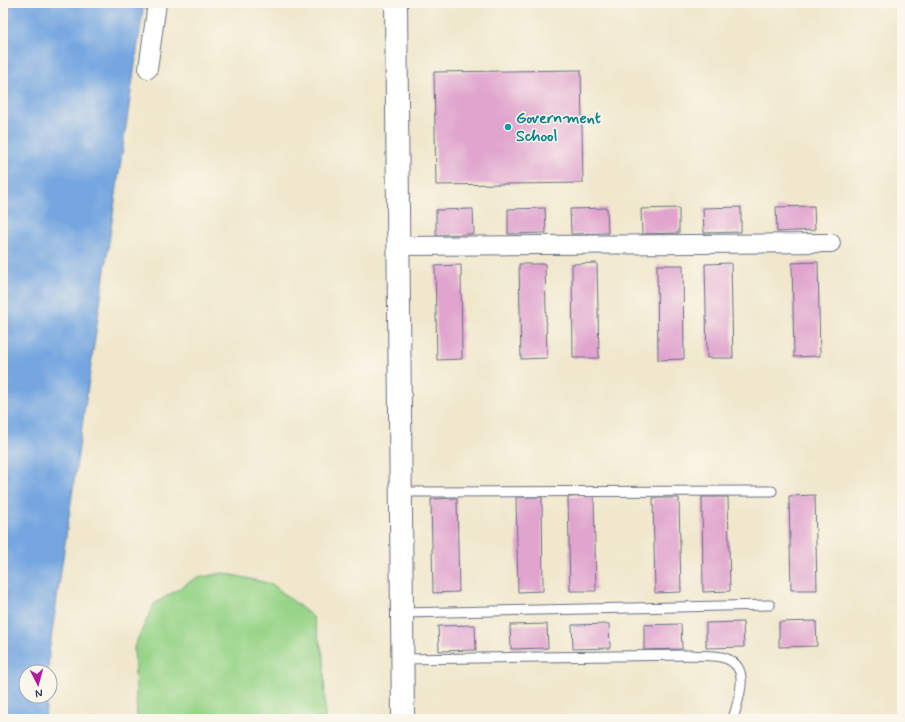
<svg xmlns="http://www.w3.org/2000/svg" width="905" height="722" viewBox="0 0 905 722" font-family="Mynerve,sans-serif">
	<rect width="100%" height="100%" fill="#fbf7ec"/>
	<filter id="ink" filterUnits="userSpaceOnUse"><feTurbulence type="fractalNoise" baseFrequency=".025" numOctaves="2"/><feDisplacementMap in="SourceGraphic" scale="8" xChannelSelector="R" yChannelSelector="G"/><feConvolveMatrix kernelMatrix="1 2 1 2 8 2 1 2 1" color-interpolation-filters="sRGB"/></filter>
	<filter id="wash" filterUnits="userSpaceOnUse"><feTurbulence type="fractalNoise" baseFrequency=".012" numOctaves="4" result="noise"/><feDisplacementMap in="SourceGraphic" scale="16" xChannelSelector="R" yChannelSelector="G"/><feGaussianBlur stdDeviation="0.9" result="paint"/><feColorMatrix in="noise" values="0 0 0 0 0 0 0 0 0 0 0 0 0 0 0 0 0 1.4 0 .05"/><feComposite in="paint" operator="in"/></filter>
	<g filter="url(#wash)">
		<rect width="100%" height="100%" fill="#f0e7cc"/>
		<path fill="#98d488" stroke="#5a8273" d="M224,573L272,584L313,617L324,658L325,719H137L134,647L154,604L196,578Z"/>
		<path fill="#74a6e0" stroke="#486a9f" d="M3,3H144L49,653L48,672H26V696H47L45,719H3Z"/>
		<g id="blocks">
			<g fill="#e0a4ce">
				<path d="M581,70L583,183L436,185L434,72Z"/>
				<path d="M814,206L815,230L777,232L776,207Z"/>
				<path d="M741,207V232L704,233L703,208Z"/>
				<path d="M545,208L546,233L508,234V209Z"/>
				<path d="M607,208L608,233L571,234L570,209Z"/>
				<path d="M679,208V233L642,234L641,209Z"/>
				<path d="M473,209L474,234L436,235V210Z"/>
				<path d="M818,262L820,356L794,357L792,263Z"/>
				<path d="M597,263L599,358H573L572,264Z"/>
				<path d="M731,263L733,358H707L705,264Z"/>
				<path d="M519,264H545L547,358L521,359Z"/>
				<path d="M461,265L462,359L437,360L435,266Z"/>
				<path d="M657,265H683L684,359L658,360Z"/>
				<path d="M815,495L817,590H791L789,496Z"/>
				<path d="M594,496L596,591H570L568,497Z"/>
				<path d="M516,497H542L543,591L518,592Z"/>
				<path d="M702,497H728L730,591L703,592Z"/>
				<path d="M457,498L459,592L433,593L431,499Z"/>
				<path d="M653,498H679L681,592L655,593Z"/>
				<path d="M816,621L817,646L779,647V622Z"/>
				<path d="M743,622L744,647L706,648V623Z"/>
				<path d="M547,624L548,648L511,649L510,625Z"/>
				<path d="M609,624L610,648L573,649L572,625Z"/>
				<path d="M681,624L682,649L644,650V625Z"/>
				<path d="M475,625L476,650L439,651L438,626Z"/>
			</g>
		</g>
	</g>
	<g filter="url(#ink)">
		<use href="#blocks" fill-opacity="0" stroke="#666f84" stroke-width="1"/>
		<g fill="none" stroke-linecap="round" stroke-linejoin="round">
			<defs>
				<g id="lane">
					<path d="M402,492L772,491"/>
					<path d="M403,613L770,605"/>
					<path d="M402,659L690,655C700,656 711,655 721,657C753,664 739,697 733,719"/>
				</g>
				<g id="street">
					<path d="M148,69L157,3"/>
					<path d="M399,246L831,243"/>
				</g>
				<path id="secondary" d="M396,3L403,719"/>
			</defs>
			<use href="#lane" stroke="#666f84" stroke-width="11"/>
			<use href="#street" stroke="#666f84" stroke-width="20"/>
			<use href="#secondary" stroke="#666f84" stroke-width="24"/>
			<use href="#lane" stroke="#fff" stroke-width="9"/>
			<use href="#street" stroke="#fff" stroke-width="18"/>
			<use href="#secondary" stroke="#fff" stroke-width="22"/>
		</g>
	</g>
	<circle fill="#0f9aa8" stroke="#fbf7ec" stroke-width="1.5" cx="508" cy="127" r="4"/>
	<g text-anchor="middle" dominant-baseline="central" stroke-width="3" stroke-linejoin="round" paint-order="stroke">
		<g font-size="16" font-weight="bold" fill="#0d838f" stroke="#fbf7ec" text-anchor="start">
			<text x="516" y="118">Government<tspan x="516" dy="18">School</tspan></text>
		</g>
	</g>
	<rect width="905" height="722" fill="none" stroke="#fbf7ec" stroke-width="16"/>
	<g transform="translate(38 684) rotate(174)"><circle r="19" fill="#fbf7ec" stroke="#a1a7b3"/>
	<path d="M0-3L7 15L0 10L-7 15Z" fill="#b5179e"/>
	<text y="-6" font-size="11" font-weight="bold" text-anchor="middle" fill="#1b2f5e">N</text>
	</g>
</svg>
